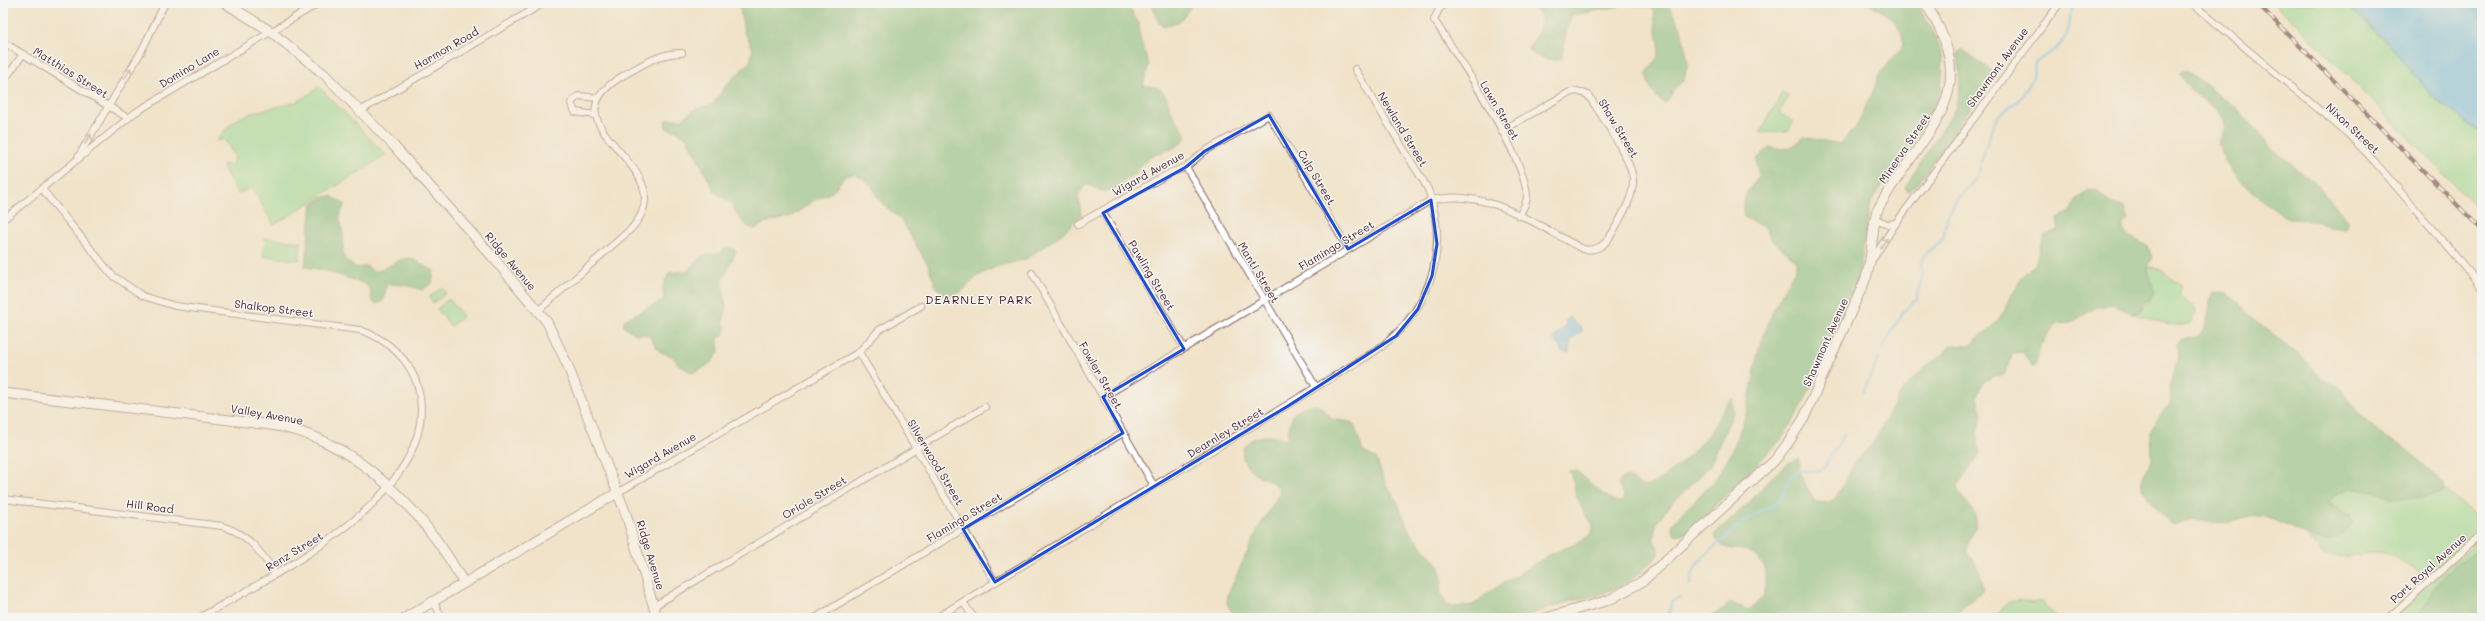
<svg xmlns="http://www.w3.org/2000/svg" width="2485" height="621" viewBox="0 0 2485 621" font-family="Mali,sans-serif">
	<rect width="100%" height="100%" fill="#f6f6f2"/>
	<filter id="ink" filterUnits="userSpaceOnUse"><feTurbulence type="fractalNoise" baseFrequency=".025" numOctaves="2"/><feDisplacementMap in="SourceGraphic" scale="8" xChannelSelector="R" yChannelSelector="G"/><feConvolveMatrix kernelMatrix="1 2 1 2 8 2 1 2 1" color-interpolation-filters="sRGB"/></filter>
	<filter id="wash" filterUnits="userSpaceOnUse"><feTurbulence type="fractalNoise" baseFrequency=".012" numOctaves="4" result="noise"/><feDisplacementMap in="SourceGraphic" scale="16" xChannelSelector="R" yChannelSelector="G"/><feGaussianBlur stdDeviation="0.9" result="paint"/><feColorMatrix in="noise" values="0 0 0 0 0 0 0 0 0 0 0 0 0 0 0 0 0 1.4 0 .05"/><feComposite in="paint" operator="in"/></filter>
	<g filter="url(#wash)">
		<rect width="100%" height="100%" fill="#f1e3ca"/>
		<g fill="#91da95" stroke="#6e7c60">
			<path d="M2273,3H2345L2389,44L2433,97L2482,134V213L2299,26Z"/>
			<path d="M319,87L386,155L274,225L252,187L238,194L223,167L224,164L231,166L235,157L224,139L217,141C239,107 261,113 295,102C303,99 312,92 319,87Z"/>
			<path d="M1782,93L1789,97L1779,112L1793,122L1788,131L1760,133Z"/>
			<path d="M265,238L301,242L299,260L263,256Z"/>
			<path d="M2147,266L2161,270L2181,286L2180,296L2192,305L2195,310L2192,322C2180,331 2145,318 2132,313L2142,311C2144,304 2150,301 2152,295C2155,287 2148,274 2147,266Z"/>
			<path d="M442,288L446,293L433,303L429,297Z"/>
			<path d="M449,299L463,316L451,326L437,309Z"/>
			<path d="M2353,487L2387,495L2444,492L2445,488L2479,520V529L2430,573H2420C2380,540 2365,560 2323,554L2307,536L2329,541L2350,526L2346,513L2343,514L2329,501L2339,492Z"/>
			<path d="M2482,536V618H2391Z"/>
			<path d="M2019,600L2032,603L2041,601L2057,618H1995L2007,603Z"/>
		</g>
		<g fill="#74ba7e" stroke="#5f6c54">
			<path d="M739,3H1127L1139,24L1140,38L1149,65L1143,85L1157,87C1169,96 1167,103 1173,115C1177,123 1184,127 1186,137C1173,157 1148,147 1136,174L1126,179L1114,190L1102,191L1086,184L1078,195L1081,215L1063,233L1026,259L996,267L978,276L961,292L946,296L936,287L929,267L902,221L879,200L871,184L855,174L845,176L832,192L816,199L789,218L764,223L756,229C744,228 736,215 733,204L715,192L687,138L679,132L666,128L665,121L667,119H682L696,109L713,104L726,85L750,62L753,48L744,32Z"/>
			<path d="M1151,3H1192V4L1181,21L1164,26L1159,23Z"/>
			<path d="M1526,3H1667L1681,28L1688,62L1684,80L1675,88L1666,103C1655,100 1646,83 1647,72C1665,52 1659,46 1655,22C1654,15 1655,12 1651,7L1627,5L1572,15C1567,25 1563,47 1562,58C1557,63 1531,57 1528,49C1539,32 1552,15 1526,3Z"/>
			<path d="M1867,3H1915L1931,27L1940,49L1943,60L1941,91L1928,121L1871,202L1858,280L1846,301L1826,354L1800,410L1781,440L1699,522L1686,533L1676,535L1672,531V525L1682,513L1713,483L1733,450L1747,411L1759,348L1775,306L1796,268V260L1773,242L1765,228L1744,217L1743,205L1747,192L1759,177L1756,160L1769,147L1777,149L1791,148L1804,137L1840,144L1856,127L1871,96L1880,74L1902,47C1908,28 1883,10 1867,3Z"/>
			<path d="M1961,49L1992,71L1991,79L1917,185L1907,191L1905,187L1955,109L1960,91L1958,53Z"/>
			<path d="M2186,70L2239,110L2271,148L2315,182L2349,222L2346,229L2329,227L2314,220L2289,219L2259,198L2232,172L2224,159L2219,142L2225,127L2224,119L2216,109L2190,90L2179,73Z"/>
			<path d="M2090,189L2097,191L2110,203L2125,208L2129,220L2123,224V230L2130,237L2148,246L2152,258L2147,266L2154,293L2143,305L2142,311L2132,313L2113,305L2096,307L2071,323L2056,324L2041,344L2035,366H2032L2023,352L2013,353L2004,375L1994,376L1982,382L1977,397L1982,415L1977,433L1980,455L1957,486C1959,499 1974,506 1976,519C1978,531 1966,539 1967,552L1979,570L1983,590L1958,612L1955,618H1709L1731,603L1749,610L1765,595V567C1761,562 1756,556 1751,553C1737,545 1724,555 1714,536L1717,531L1749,503L1768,481L1788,463L1799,459V473L1815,502L1826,503L1835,499L1858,458L1873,443L1902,391L1926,366L1943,355L1950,345L1969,346L1998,321L2015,289L2024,275L2035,266L2041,244L2046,235L2059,230L2057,218L2069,213L2077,199Z"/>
			<path d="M331,196L345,204C337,222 340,215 343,234C345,250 336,259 358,268L367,266L374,272C387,270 396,258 411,258L434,271L432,283L422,290L406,285L387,284L383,301L376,304L372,301L370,289L365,284L324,270L305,267L312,204L321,198Z"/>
			<path d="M728,247L734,249L736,252C729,261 729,272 722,280L726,309L723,322L726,328L724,334L718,338C717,343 719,346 719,351C717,361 701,370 692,373L679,365L672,356L659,351L648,335L636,334L624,327V320L664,300L663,286L669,273L687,271L702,256L717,254Z"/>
			<path d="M2213,292L2226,294L2240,303L2247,314L2295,351L2322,378L2342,389L2358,413L2388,439L2407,449L2440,480L2444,485V492C2435,497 2402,500 2392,497C2369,491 2348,479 2329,501L2330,504L2339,509L2343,514H2351L2352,523C2328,563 2289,519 2259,516C2245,514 2236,522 2224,523C2212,524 2201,520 2190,520C2185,520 2178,524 2172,525L2170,524C2153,502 2129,487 2152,462L2151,430L2157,418L2171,403L2169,387L2179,356L2176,346C2179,345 2180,341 2182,339C2188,336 2195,340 2200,334C2211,322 2207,305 2213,292Z"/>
			<path d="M1733,399V413L1709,467L1672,503L1657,522L1653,539L1659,550V555L1639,574L1619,587L1599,595L1570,601L1518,618H1236L1227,604L1228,594L1258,529L1279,494V488L1276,485C1268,479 1256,476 1250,469C1227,444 1262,428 1284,440L1287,439L1292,415L1302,407L1315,404L1321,407L1332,419L1351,422L1355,427L1363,452L1376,458L1386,485L1396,499L1410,533L1439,565L1442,578L1440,592L1447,606L1453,607L1473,605L1488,593L1549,555L1580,542L1592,533L1593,524L1585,515L1575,493L1574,483L1569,471L1576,470C1587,479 1608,503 1622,502L1624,496L1618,484L1624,477H1628L1640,485L1647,486C1673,475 1698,448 1714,426C1721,416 1722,405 1733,399Z"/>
			<path d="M2482,547V618H2413C2424,610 2430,597 2437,585C2448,570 2467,556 2482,547Z"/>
		</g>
		<g fill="#6fbfea" stroke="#5c6f8a">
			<path d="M2345,3H2482V134L2433,97L2389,44Z"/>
			<path d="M1569,317L1583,330L1570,341L1569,352H1561V348L1553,339L1567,325L1565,322Z"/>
		</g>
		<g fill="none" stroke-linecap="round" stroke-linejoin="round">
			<g stroke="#6fbfea" stroke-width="2.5">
				<path d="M1981,162L1993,125L1999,115L2016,103L2028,87L2033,77L2035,62C2049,54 2064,46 2068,30C2072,18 2067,15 2075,3"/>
				<path d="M1882,349L1902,313L1916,299L1922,277L1921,262L1925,254L1943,239L1947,217L1956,200L1978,176L1980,167"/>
				<path d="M1863,392L1878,359"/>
				<path d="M1690,585C1694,556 1714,550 1732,532C1740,525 1747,519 1756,514C1762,510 1770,508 1776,504C1787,496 1783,481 1794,474C1805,467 1813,474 1823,469L1844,434"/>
				<path d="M1667,618L1673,600L1680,598"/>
			</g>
		</g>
	</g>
	<g filter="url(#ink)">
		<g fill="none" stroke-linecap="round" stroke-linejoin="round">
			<defs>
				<g id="street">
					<path d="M1447,3L1439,9L1434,20C1458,56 1525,156 1527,196C1527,203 1522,210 1519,216"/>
					<path d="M2192,3L2349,135L2375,162L2482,287"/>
					<path d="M3,42L128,118"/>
					<path d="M3,82L23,54"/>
					<path d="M360,111L544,3"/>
					<path d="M596,115L575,112L571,103L578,96L599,98"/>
					<path d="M78,157L141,52L165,3"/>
					<path d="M1186,167L1316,387"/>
					<path d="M42,189L112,275L143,296L175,306L360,330C387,339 410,359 418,387C446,494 272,575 199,618"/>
					<path d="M1103,213L1184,348"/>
					<path d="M1875,219L1888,224L1896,223"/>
					<path d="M3,220L136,112L319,3"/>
					<path d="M1078,224L1172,172L1186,167L1205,151L1269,115L1348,249"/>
					<path d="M1871,262L1896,223L2060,3"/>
					<path d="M1032,273L1154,486"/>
					<path d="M538,311L631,229C691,164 534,128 624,75C644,64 659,53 682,53"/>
					<path d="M859,352L995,582"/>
					<path d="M1103,397L1431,200C1487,187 1536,225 1583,249C1599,252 1607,243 1614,230C1622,215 1633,198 1633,182C1634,162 1600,113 1588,95L1577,91L1568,93L1501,131"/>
					<path d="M617,493L859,352L879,330L921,306"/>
					<path d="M3,499L222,526C248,534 260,551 275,573"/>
					<path d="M433,601L442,618"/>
					<path d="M963,602L974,618"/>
					<path d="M654,606L985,407"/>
					<path d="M815,618L1123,433"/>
					<path d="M936,618L1371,354C1426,318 1451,256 1429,192C1425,181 1415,169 1409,158C1391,129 1373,99 1355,69"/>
					<path d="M2388,618L2482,534"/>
				</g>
				<g id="secondary">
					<path d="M225,3L270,31L324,74L393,145L491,255L547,322L567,364L626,514L657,618"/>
					<path d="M3,393L271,425C355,437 425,513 464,583"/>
					<path d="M405,618L617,493"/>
					<path d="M1546,618L1609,600L1643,581L1775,460L1788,443L1804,418L1866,278C1873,256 1871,233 1877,211C1918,132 1989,99 1925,3"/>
				</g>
			</defs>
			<use href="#street" stroke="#846463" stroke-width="8"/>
			<use href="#secondary" stroke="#846463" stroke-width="11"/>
			<use href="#street" stroke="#fff" stroke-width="6"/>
			<use href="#secondary" stroke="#fff" stroke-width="9"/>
			<defs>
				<path id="rail" d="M2257,3L2482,230"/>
			</defs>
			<use href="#rail" stroke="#4a1f2b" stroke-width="4"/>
			<use href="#rail" stroke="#f6f6f2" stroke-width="2.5" stroke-dasharray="8" stroke-linecap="butt"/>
		</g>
		<defs><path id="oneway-shaft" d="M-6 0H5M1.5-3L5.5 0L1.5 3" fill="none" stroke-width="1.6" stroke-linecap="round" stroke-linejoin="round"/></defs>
		<g stroke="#ae9aa0">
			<use href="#oneway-shaft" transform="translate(128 73) rotate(-58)"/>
			<use href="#oneway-shaft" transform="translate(88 139) rotate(-61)"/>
			<use href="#oneway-shaft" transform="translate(1884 243) rotate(-57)"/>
		</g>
	</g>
	<path d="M0 0H2485V621H0ZM1269,115L1348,249L1431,200L1437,244L1432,276L1418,309L1396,336L1288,406L995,582L963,529L1123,433L1103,397L1184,349L1103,213L1186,167L1205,151Z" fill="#f1e3ca" fill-opacity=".55" fill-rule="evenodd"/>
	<path fill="none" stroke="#1d4ed8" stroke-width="3" stroke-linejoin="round" d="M1269,115L1348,249L1431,200L1437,244L1432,276L1418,309L1396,336L1288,406L995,582L963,529L1123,433L1103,397L1184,349L1103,213L1186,167L1205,151Z"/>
	<g text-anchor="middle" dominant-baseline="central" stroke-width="3" stroke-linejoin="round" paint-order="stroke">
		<g font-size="11" fill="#4a1f2b" stroke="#f6f6f2">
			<text transform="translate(446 48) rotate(-30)">Harmon Road</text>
			<text transform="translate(189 67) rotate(-31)">Domino Lane</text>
			<text transform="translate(1997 67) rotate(-54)">Shawmont Avenue</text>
			<text transform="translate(71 72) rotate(32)">Matthias Street</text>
			<text transform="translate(1500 110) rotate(60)">Lawn Street</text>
			<text transform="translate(1619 128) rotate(59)">Shaw Street</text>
			<text transform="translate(2353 128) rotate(43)">Nixon Street</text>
			<text transform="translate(1403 129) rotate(59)">Newland Street</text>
			<text transform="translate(1904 148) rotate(-56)">Minerva Street</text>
			<text transform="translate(1148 173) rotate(-29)">Wigard Avenue</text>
			<text transform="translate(1317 177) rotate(59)">Culp Street</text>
			<text transform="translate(1336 245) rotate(-31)">Flamingo Street</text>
			<text transform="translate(511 261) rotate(50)">Ridge Avenue</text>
			<text transform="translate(1259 272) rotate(59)">Manti Street</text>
			<text transform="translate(1152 275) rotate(59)">Pawling Street</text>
			<text transform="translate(274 308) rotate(7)">Shalkop Street</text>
			<text transform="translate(1825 342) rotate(-66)">Shawmont Avenue</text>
			<text transform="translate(1101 375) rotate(60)">Fowler Street</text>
			<text transform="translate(267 414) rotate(10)">Valley Avenue</text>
			<text transform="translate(1225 432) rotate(-31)">Dearnley Street</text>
			<text transform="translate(660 455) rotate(-30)">Wigard Avenue</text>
			<text transform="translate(936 462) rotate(59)">Silverwood Street</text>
			<text transform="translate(814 497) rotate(-31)">Oriole Street</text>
			<text transform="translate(150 506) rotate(7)">Hill Road</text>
			<text transform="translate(964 517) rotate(-31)">Flamingo Street</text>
			<text transform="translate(294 551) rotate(-31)">Renz Street</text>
			<text transform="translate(651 555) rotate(73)">Ridge Avenue</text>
			<text transform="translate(2428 568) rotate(-42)">Port Royal Avenue</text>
		</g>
		<g font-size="12" letter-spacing="1" fill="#4a1f2b" stroke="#f6f6f2">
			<text x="979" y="299">DEARNLEY PARK</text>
		</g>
	</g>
	<rect width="2485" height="621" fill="none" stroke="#f6f6f2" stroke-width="16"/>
</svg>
